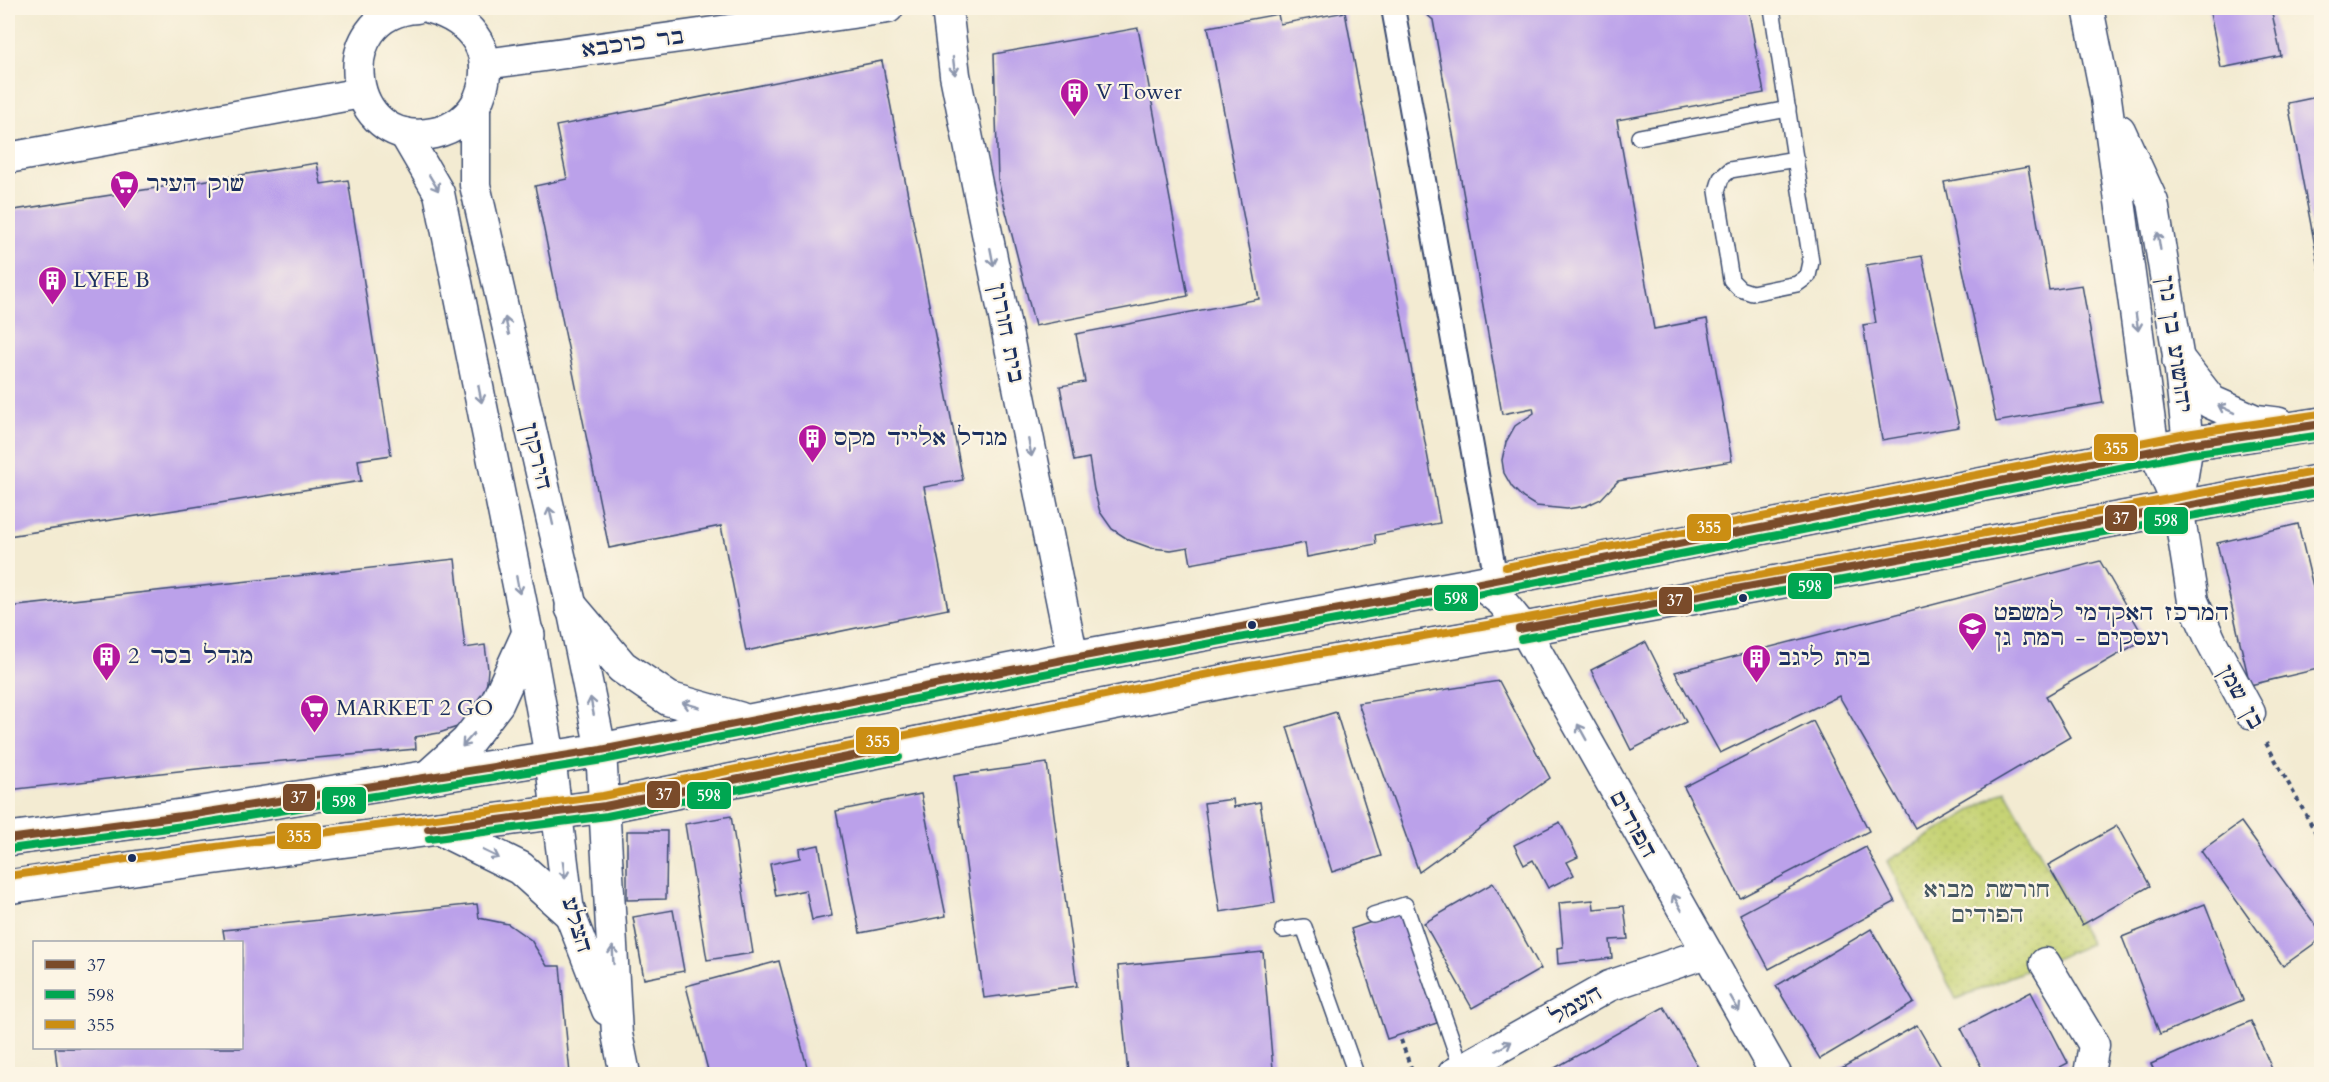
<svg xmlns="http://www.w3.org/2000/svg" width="2329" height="1082" viewBox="0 0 2329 1082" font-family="Cardo,'Frank Ruhl Libre',serif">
	<defs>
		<pattern id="green-dots" width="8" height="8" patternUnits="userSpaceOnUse" patternTransform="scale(1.5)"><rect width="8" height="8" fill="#c6d375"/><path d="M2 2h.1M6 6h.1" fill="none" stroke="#aab568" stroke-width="1.8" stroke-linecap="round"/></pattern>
	</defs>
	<rect width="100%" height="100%" fill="#fcf5e5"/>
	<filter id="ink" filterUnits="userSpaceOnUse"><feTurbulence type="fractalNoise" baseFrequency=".0167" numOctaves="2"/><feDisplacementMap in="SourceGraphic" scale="12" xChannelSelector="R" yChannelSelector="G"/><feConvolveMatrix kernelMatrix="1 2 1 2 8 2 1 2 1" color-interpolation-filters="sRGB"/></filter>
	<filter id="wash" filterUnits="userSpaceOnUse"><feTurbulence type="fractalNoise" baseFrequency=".008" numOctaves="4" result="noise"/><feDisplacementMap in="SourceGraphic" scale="24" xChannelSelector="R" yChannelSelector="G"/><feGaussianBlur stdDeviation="1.35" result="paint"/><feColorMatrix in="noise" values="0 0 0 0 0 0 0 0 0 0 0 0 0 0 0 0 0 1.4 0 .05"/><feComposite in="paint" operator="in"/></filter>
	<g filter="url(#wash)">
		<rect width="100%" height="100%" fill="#f3ebd2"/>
		<path fill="url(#green-dots)" stroke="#70816a" stroke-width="1.5" d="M2005,790L2091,944L1956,999L1887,861Z"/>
		<g id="blocks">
			<g fill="#bba1ea">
				<path d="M1419,8H1748L1764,93L1617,120L1654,329L1707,319L1732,461L1618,481L1601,499L1586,506L1567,509L1536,506L1523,498L1512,487L1504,473L1502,460L1506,442L1515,426L1534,413L1533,408L1502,414L1433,20Z"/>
				<path d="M2209,8H2271L2281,56L2221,68Z"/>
				<path d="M1345,12L1440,523L1375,535L1376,544L1307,557L1305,543L1191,564L1188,547L1171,550L1151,548L1129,540L1112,529L1100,512L1094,490L1089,458L1074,461L1060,386L1085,382L1076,334L1259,299L1208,27L1278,14L1280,24Z"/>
				<path d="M1138,28L1188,296L1035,326L998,180L994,54Z"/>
				<path d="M882,61L963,480L924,487L948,609L746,651L721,526L609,548L535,186L567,179L556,126Z"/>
				<path d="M2322,96V273H2320L2288,103Z"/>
				<path d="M317,163L321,184L348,180L391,455L358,460L361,481L8,536V211Z"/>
				<path d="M2028,167L2049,290L2082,285L2103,403L1996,422L1944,182Z"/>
				<path d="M1922,256L1959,427L1882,440L1863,325L1876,323L1866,265Z"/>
				<path d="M2298,524L2322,624V668L2250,685L2217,543Z"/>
				<path d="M455,559L465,648L485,645L488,669L486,694L460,726L439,733L415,737L416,749L215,767L8,790V607Z"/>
				<path d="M2100,561L2145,639L2046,696L2070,737L1915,828L1839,696L1720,753L1675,672Z"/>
				<path d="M1646,642L1686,722L1631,750L1591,670Z"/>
				<path d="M1499,681L1550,778L1419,872L1358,703Z"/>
				<path d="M1336,712L1381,856L1332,872L1287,727Z"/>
				<path d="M1813,721L1869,831L1740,898L1684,787Z"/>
				<path d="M1047,763L1077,986L984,998L954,776Z"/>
				<path d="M921,794L946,916L860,933L836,811Z"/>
				<path d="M1233,799L1234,807L1260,802L1275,903L1220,912L1204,803Z"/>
				<path d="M731,816L753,953L707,960L685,824Z"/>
				<path d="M1560,822L1578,857L1567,862L1574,875L1548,888L1533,860L1524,865L1514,845Z"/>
				<path d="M2241,822L2322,934V938L2283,966L2201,851Z"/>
				<path d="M2117,826L2150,886L2082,925L2048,865Z"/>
				<path d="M627,831H667L666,899L627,900Z"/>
				<path d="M819,845L832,916L812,920L806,890L776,896L770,864L800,858L799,849Z"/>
				<path d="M1866,847L1895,902L1769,969L1740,914Z"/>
				<path d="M1493,883L1541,969L1472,1008L1424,923Z"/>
				<path d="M1593,900L1594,909L1624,906L1628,939L1610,940L1612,958L1558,964L1557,948L1563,947L1559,903Z"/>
				<path d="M477,904L479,918L508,924L531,940L547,966H560L570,1074H58L55,1048H242V942H225L223,930Z"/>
				<path d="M2205,904L2243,1000L2160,1034L2122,937Z"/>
				<path d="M673,910L684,971L644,979L633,917Z"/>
				<path d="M1401,912L1437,1023L1387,1039L1351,929Z"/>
				<path d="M1871,929L1914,1003L1820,1059L1776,986Z"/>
				<path d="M1263,952L1273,1069L1217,1074H1128L1118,966Z"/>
				<path d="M779,961L809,1074H709L686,986Z"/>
				<path d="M2031,992L2068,1063L2047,1074H1985L1961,1028Z"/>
				<path d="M1664,1007L1702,1074H1556L1553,1069Z"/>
				<path d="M2251,1021L2272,1069L2259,1074H2156L2151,1064Z"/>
				<path d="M1917,1025L1945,1074H1831Z"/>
			</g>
		</g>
	</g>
	<g filter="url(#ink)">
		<use href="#blocks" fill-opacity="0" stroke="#3b4b6f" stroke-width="1.5"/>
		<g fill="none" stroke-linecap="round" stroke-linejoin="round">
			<defs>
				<g id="service">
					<path d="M1772,8L1811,262L1808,276L1797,284L1752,293L1740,289L1731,280L1717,191L1721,178L1730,170L1796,159"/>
					<path d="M1639,137L1788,109"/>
					<path d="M1373,915L1405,905L1462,1069"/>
					<path d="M1283,930L1304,927L1356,1074"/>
				</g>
				<path id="pedestrian" d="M1393,8L1496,580"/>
				<g id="minor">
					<path d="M417,8C328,13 346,152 434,133C454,129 471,116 479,98C497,54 473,20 430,8"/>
					<path d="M947,8L955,75L1073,658"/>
					<path d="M2088,8L2106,98L2154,451L2178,506L2193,601L2211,641L2250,713"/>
					<path d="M485,64L888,8"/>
					<path d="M475,107V185L572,608L601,750L617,1034L625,1074"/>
					<path d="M2120,130L2153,202L2179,361L2188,444L2178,506"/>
					<path d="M404,133L439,193L528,635L550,757L569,912L607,1010"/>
					<path d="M8,158L361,93"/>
					<path d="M1478,583L1502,602L1524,629L1776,1074"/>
					<path d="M2045,963L2094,1045L2089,1074"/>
					<path d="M1453,1074L1609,986L1706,953"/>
				</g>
				<g id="secondary">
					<path d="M2179,361L2211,402L2254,421L2278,424"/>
					<path d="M572,608L622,667L669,699L740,719"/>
					<path d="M427,778L467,742L497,703L528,635"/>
					<path d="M439,828L520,868L569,912"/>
					<path d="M8,839L189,815L601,750L1073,658L1470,585L2188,444L2322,424"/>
					<path d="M8,887L141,867L605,806L1246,677L1524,629L2322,481"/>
				</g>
			</defs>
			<use href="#service" stroke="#3b4b6f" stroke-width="18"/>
			<use href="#pedestrian" stroke="#3b4b6f" stroke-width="26"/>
			<use href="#minor" stroke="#3b4b6f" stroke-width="33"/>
			<use href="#secondary" stroke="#3b4b6f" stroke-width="36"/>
			<g stroke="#3b4b6f" stroke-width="4" stroke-dasharray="4.5 4.5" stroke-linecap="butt">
				<path d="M2266,743L2322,844"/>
				<path d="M1401,1040L1413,1074"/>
			</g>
			<use href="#service" stroke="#fff" stroke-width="15"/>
			<use href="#pedestrian" stroke="#fff" stroke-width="22"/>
			<use href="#minor" stroke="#fff" stroke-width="30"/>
			<use href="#secondary" stroke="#fff" stroke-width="33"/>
			<defs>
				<g id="bus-1">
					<path d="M1519,629L2322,481"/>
					<path d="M428,829L605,806L897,747"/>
					<path d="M8,839L189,815L601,750L1073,658L1470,585L2188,444L2322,424"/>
				</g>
				<g id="bus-2">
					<path d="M1521,639L2322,492"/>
					<path d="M429,839L607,816L899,757"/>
					<path d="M9,849L191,825L603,760L1075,668L1472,595L2190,454L2322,435"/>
				</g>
				<g id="bus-3">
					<path d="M1506,567L2186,434L2320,414"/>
					<path d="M8,876L140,857L603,796L1244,667L1522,619L2320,471"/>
				</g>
			</defs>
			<use href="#bus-1" stroke="#fcf5e5" stroke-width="12"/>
			<use href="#bus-2" stroke="#fcf5e5" stroke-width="12"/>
			<use href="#bus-3" stroke="#fcf5e5" stroke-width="12"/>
			<use href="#bus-1" stroke="#7a4b2a" stroke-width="8"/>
			<use href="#bus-2" stroke="#00a651" stroke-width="8"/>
			<use href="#bus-3" stroke="#cb8e13" stroke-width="8"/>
		</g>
		<defs><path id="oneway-shaft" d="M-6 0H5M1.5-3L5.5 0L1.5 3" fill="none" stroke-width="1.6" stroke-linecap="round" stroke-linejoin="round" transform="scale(1.5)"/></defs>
		<g stroke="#8d97ae">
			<use href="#oneway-shaft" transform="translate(954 66) rotate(83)"/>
			<use href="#oneway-shaft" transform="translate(434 183) rotate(59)"/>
			<use href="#oneway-shaft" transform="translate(2159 241) rotate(-99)"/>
			<use href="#oneway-shaft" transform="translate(992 257) rotate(79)"/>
			<use href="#oneway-shaft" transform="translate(2137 322) rotate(82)"/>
			<use href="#oneway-shaft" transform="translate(507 326) rotate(-103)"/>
			<use href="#oneway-shaft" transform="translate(480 394) rotate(79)"/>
			<use href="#oneway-shaft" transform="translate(2226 409) rotate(-154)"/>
			<use href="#oneway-shaft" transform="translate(1030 448) rotate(79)"/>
			<use href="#oneway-shaft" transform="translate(551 516) rotate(-103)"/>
			<use href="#oneway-shaft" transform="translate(518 585) rotate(79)"/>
			<use href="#oneway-shaft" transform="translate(691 705) rotate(-164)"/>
			<use href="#oneway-shaft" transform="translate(592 706) rotate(-101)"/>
			<use href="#oneway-shaft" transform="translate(1582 732) rotate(-119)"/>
			<use href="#oneway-shaft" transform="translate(468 740) rotate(131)"/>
			<use href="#oneway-shaft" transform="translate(491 854) rotate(26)"/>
			<use href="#oneway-shaft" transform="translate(564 870) rotate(82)"/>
			<use href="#oneway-shaft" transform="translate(1677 902) rotate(-119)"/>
			<use href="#oneway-shaft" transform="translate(613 955) rotate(-93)"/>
			<use href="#oneway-shaft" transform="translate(1735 1004) rotate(60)"/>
			<use href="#oneway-shaft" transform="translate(1504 1046) rotate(-30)"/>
		</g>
	</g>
	<defs>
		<symbol id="building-pin" viewBox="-11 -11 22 30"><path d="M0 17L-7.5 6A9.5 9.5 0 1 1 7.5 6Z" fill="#b5179e" stroke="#fcf5e5"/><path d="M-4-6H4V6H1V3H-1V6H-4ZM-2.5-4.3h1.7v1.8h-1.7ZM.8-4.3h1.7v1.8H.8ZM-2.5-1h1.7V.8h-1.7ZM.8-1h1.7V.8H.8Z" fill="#fff"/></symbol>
		<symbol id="supermarket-pin" viewBox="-11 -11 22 30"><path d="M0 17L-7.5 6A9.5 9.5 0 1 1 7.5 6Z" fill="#b5179e" stroke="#fcf5e5"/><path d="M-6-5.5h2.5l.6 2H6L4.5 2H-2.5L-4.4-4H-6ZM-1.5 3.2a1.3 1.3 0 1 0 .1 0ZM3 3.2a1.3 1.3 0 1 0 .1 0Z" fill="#fff"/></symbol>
		<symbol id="university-pin" viewBox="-11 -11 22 30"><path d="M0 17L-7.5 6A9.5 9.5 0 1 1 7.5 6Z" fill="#b5179e" stroke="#fcf5e5"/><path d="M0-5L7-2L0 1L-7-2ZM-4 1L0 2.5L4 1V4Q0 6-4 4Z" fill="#fff"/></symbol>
	</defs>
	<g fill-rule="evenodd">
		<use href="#building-pin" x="1058" y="76" width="33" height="45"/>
		<use href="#supermarket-pin" x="108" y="168" width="33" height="45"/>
		<use href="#building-pin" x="36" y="264" width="33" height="45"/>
		<use href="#building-pin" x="796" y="422" width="33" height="45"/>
		<use href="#university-pin" x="1956" y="610" width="33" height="45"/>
		<use href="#building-pin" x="90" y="640" width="33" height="45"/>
		<use href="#building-pin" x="1740" y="642" width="33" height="45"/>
		<use href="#supermarket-pin" x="298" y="692" width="33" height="45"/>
	</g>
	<g fill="#1b2f5e" stroke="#fcf5e5" stroke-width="2">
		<circle cx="1743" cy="598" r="5"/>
		<circle cx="1252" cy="625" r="5"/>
		<circle cx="132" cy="858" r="5"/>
	</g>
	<g text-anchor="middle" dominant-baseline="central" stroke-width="4.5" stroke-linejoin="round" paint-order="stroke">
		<g font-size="22" fill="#1b2f5e" stroke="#fcf5e5">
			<text transform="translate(633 43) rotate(-8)">בר כוכבא</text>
			<text transform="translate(1007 333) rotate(79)">בית חורון</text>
			<text transform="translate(2175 344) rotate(82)">יהושוע בן נון</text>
			<text transform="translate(537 456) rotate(77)">הירקון</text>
			<text transform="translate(2241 697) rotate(61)">בן שמן</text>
			<text transform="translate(1633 824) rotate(61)">הפודים</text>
			<text transform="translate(577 925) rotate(73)">הצלע</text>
			<text transform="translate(1576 1005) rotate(-30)">העמל</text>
		</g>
		<g font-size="22" fill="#1b2f5e" stroke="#fcf5e5" text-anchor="start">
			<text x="1096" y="92">V Tower</text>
			<text x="146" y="184">שוק העיר</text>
			<text x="73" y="280">LYFE B</text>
			<text x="834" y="438">מגדל אלייד מקס</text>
			<text x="1994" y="613">המרכז האקדמי למשפט<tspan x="1994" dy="25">ועסקים - רמת גן</tspan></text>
			<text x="128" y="656">מגדל בסר 2</text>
			<text x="1778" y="658">בית ליגב</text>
			<text x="336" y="708">MARKET 2 GO</text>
		</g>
		<g font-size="22" fill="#465864" stroke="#fcf5e5">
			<text x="1987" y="890">חורשת מבוא<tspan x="1987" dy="25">הפודים</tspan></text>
		</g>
	</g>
	<g stroke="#fcf5e5" stroke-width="2">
		<rect x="2093" y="433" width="46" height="29" rx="6" fill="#cb8e13"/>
		<rect x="2104" y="504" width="34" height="28" rx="6" fill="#7a4b2a"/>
		<rect x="2143" y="506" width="46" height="29" rx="6" fill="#00a651"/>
		<rect x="1686" y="513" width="46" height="29" rx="6" fill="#cb8e13"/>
		<rect x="1787" y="572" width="46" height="28" rx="6" fill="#00a651"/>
		<rect x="1433" y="584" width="46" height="28" rx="6" fill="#00a651"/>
		<rect x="1658" y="586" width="35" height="29" rx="6" fill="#7a4b2a"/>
		<rect x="855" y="726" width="45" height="29" rx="6" fill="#cb8e13"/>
		<rect x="646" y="780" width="35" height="29" rx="6" fill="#7a4b2a"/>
		<rect x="686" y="781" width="46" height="29" rx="6" fill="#00a651"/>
		<rect x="282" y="783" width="34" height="29" rx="6" fill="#7a4b2a"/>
		<rect x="321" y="786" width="46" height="29" rx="6" fill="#00a651"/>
		<rect x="276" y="822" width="46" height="28" rx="6" fill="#cb8e13"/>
	</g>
	<g font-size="16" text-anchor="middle" font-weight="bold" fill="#fff">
		<text x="2116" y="454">355</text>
		<text x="2121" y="524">37</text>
		<text x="2166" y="526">598</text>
		<text x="1709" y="533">355</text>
		<text x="1810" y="592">598</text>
		<text x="1456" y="604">598</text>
		<text x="1675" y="606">37</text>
		<text x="878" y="747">355</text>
		<text x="664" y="800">37</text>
		<text x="709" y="801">598</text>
		<text x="299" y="803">37</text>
		<text x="344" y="807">598</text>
		<text x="299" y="842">355</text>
	</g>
	<rect width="2329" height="1082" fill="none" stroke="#fcf5e5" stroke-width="30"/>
	<rect x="33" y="941" width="210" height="108" fill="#fcf5e5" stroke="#a2a6af" stroke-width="1.5"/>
	<rect x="45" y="960" width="30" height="9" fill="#7a4b2a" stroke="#a2a6af" stroke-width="1.5"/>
	<text x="87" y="971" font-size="18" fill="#1b2f5e">37</text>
	<rect x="45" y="990" width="30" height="9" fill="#00a651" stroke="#a2a6af" stroke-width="1.5"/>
	<text x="87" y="1001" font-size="18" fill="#1b2f5e">598</text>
	<rect x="45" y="1020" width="30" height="9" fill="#cb8e13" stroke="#a2a6af" stroke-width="1.5"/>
	<text x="87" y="1031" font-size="18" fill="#1b2f5e">355</text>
</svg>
